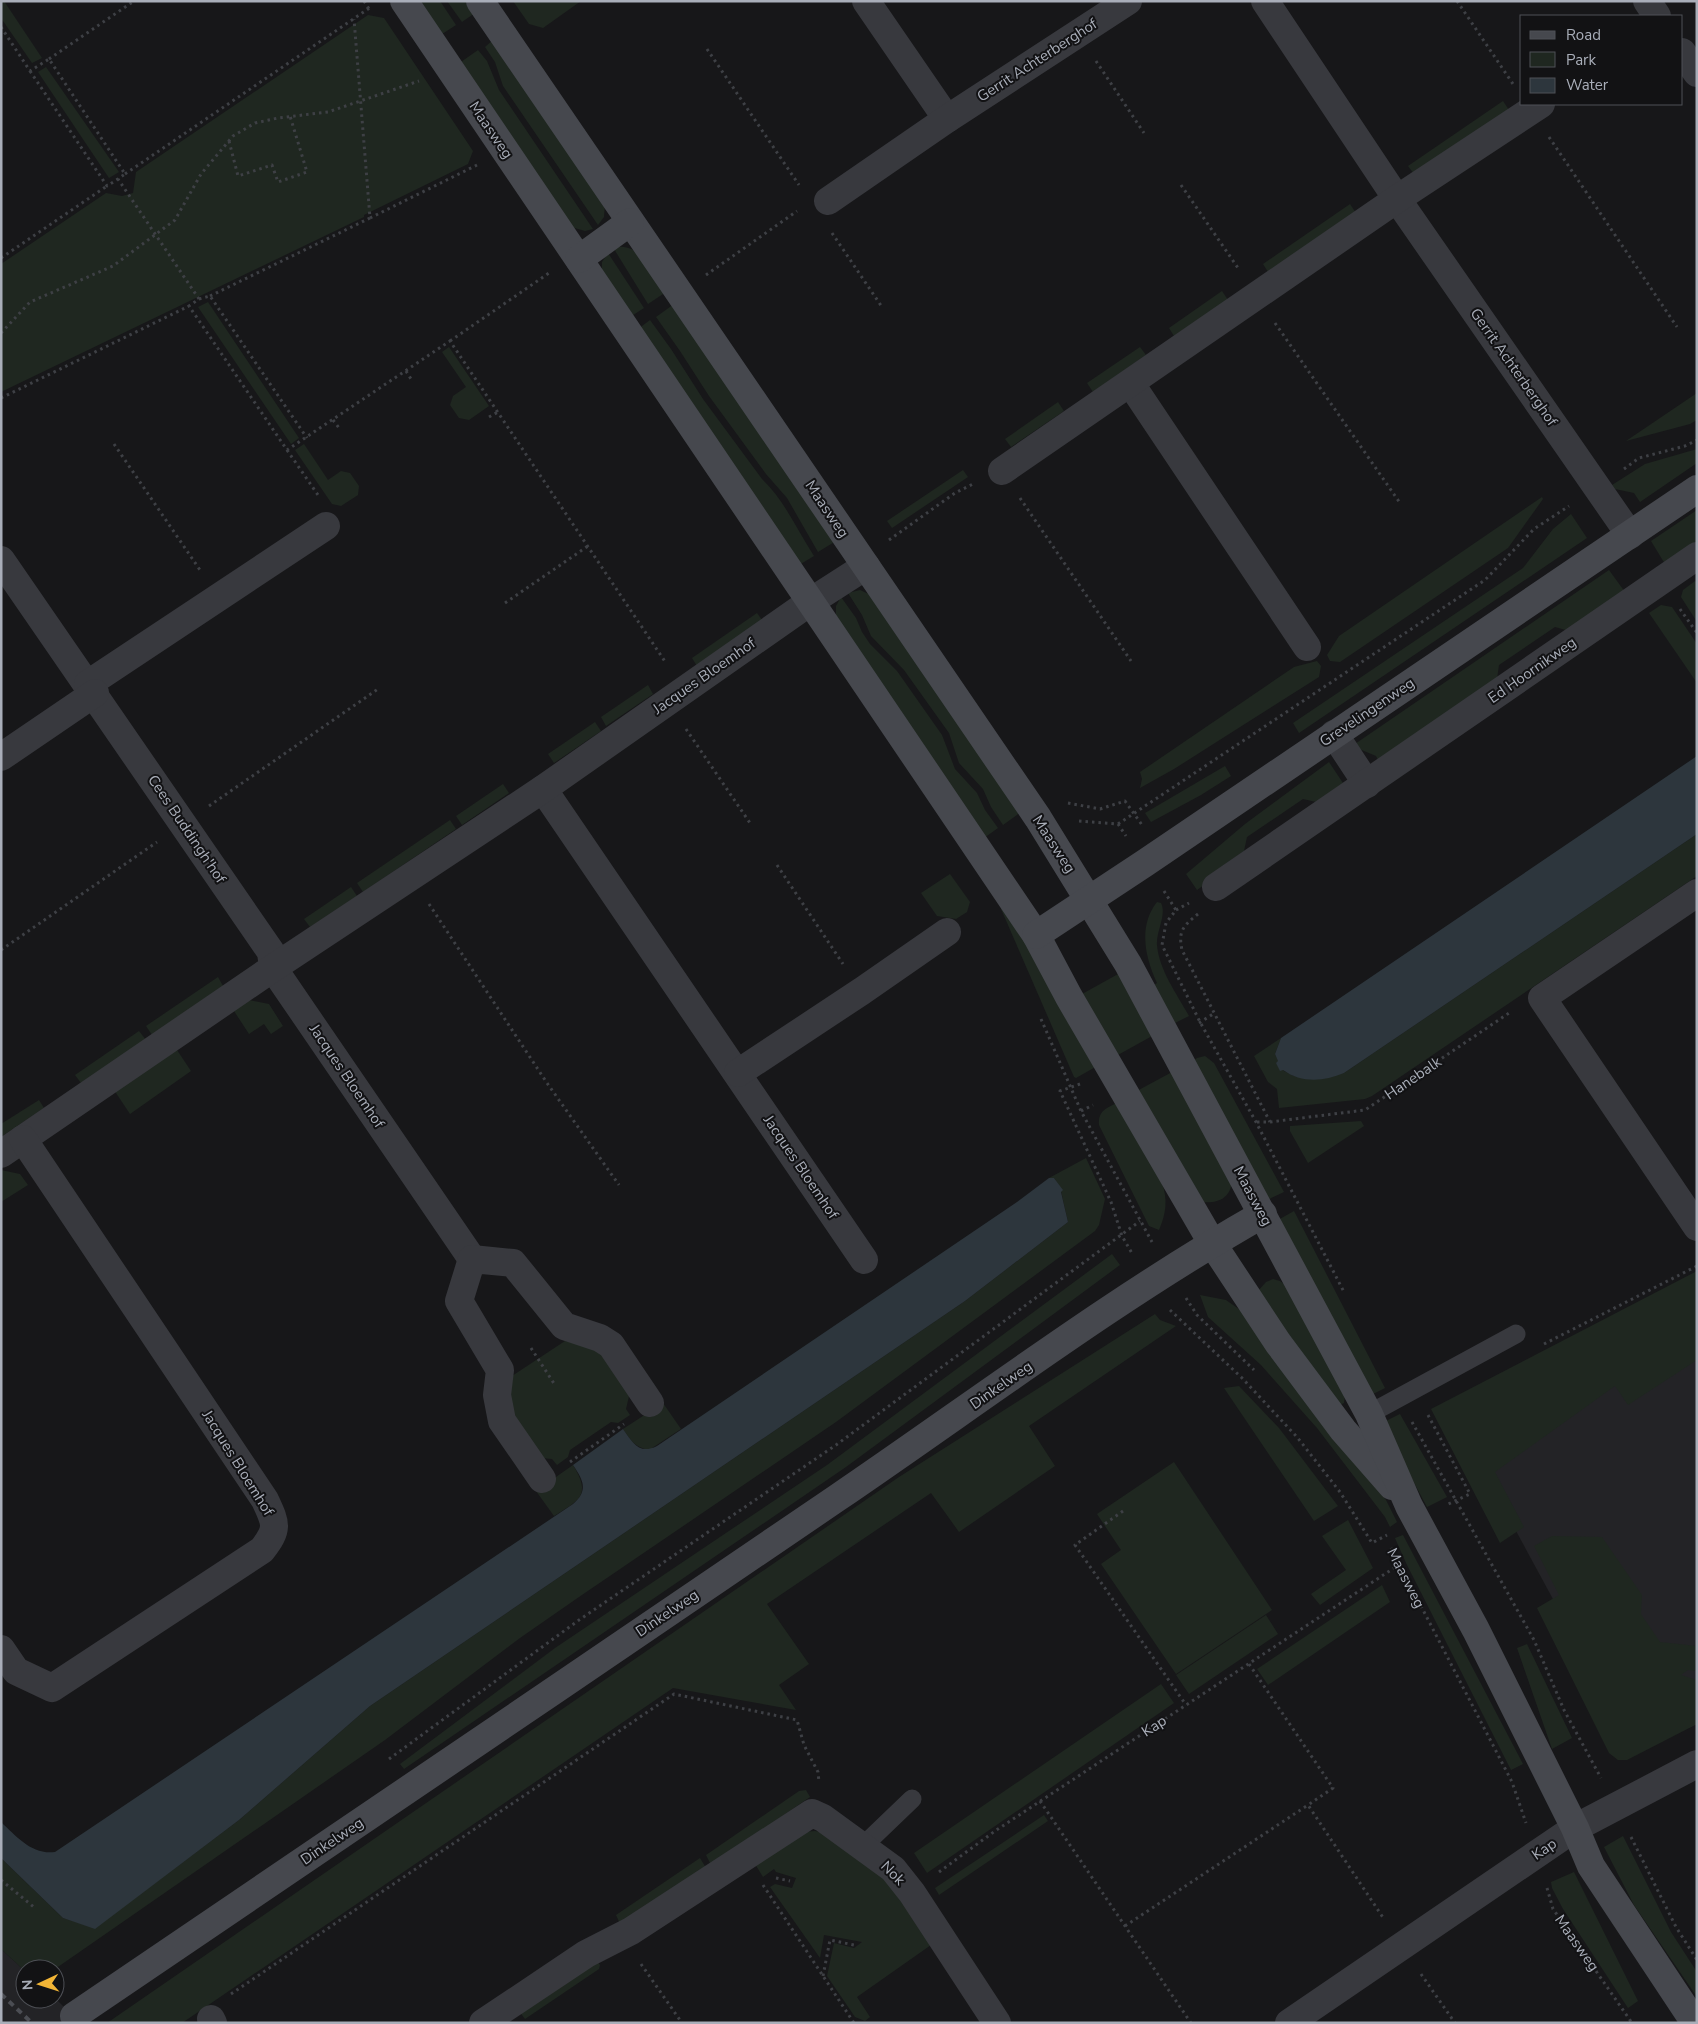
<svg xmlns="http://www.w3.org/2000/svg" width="1698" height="2024" viewBox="0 0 1698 2024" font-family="'Nunito Sans',sans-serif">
	<rect width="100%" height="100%" fill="#171719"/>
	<g fill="#232326">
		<path d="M1697,1276V1724L1636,1752L1446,1402Z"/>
		<path d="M1,1949L25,1971V1999L55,1998L80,2023H1Z"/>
	</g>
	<g fill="#1f2720">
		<path d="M1,1H4L42,58L32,63L1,18Z"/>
		<path d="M415,1H440L456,25L439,36Z"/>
		<path d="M447,1H467L475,13L462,22Z"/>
		<path d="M513,1H581L543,28L529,24Z"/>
		<path d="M368,15L384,18L473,151L468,164L364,215V217L1,392V264L106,193L122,196L133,193L136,172Z"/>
		<path d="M494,39L605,203L604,217L598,225L503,86L495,62L485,47Z"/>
		<path d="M478,50L487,61L499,90L593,229L585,231L571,227L458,64Z"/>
		<path d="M46,67L119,172L109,178L38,72Z"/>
		<path d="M1503,101L1509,110L1414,174L1408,166Z"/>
		<path d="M1350,204L1356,213L1268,272L1263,264Z"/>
		<path d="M617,247C641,243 654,275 666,292L648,304L614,249Z"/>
		<path d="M608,253L644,308L630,317L602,273V262Z"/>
		<path d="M1222,291L1228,300L1174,336L1169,328Z"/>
		<path d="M208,302L299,438L291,444L198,307Z"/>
		<path d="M674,304L836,541L818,552L787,498L766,474L709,396L680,351L656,317Z"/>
		<path d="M650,320L671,349L703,399L762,479C785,501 797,530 814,556L799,565L638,329Z"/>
		<path d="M449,347L489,406L469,420L459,418L450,405L453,396L466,387L442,352Z"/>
		<path d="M1140,347L1146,355L1093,392L1087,383Z"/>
		<path d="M1697,393V420L1690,424L1626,441Z"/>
		<path d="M1058,402L1064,411L1011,447L1005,439Z"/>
		<path d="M304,444L328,480L341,471L350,473L359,486L358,495L341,506L332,504L295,450Z"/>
		<path d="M1697,449V463L1640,502L1634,493L1615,489L1612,485L1645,464Z"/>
		<path d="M963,470L968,477L892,528L887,521Z"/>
		<path d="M1542,497L1543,499L1508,548L1340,662L1330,661L1327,655L1339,636Z"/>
		<path d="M1697,510V543L1665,564L1651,541Z"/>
		<path d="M1571,514L1587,538L1299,733L1293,723L1523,568L1553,529Z"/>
		<path d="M1609,570L1625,592L1569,631L1555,627L1499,665L1497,679L1378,760L1376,756L1352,746Z"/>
		<path d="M1695,581L1697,583V622L1681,597L1683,590Z"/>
		<path d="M860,590L871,595L1021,812L1003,825L991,807L983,789L959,763L949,733L904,670L871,636L862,615L848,593Z"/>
		<path d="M841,597L856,618L862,632L870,644L897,671L942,735L955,769L977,793L985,810L998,828L984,838L836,616V606Z"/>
		<path d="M1661,605L1672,607L1697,644V683L1649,613Z"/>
		<path d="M757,613L762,620L697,666L692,658Z"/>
		<path d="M1317,661L1321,666L1319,677L1174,769L1140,788L1142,779L1140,772L1294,667Z"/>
		<path d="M648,685L653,694L606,726L601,717Z"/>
		<path d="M595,722L601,731L554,763L548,754Z"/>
		<path d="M1329,762L1343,783L1316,802L1303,799L1247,837L1244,851L1211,874L1204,885L1197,890L1186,874L1245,824Z"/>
		<path d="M1225,766L1231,776L1201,795L1151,822L1145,813Z"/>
		<path d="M503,784L509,793L462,825L456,816Z"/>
		<path d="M450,820L456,829L363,892L357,883Z"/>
		<path d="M1697,834V876L1372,1096L1365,1099L1279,1108L1277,1089L1268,1082L1254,1056L1281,1038L1275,1054L1279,1062L1276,1063L1284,1071L1294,1076L1344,1073Z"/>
		<path d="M950,874L970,902L967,912L956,919L937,916L921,893Z"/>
		<path d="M351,887L357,896L310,927L304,919Z"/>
		<path d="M1157,902L1161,903C1167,915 1156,931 1157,945C1159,970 1177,994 1189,1016L1175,1023L1154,985L1157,983C1145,957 1138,926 1157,902Z"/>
		<path d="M1002,905L1099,1065L1076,1078L1074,1077L1001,909Z"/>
		<path d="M1120,973L1154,1035L1116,1056L1082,994Z"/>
		<path d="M218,977L223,986L152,1035L146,1026Z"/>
		<path d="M249,1000L269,1004L283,1026L271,1034L264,1024L249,1034L234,1011Z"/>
		<path d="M139,1031L146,1040L81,1083L75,1075Z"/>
		<path d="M174,1050H177L191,1071L130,1114L116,1093V1089Z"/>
		<path d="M1205,1056L1214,1063L1284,1192L1267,1200L1192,1062L1197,1058Z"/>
		<path d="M1174,1071L1232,1180C1231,1198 1218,1204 1201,1202L1135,1092Z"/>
		<path d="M39,1100L44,1108L1,1137V1124Z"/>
		<path d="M1119,1102L1162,1183C1168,1200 1166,1214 1159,1230L1149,1226L1099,1125C1098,1110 1107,1108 1119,1102Z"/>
		<path d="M1361,1121L1364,1126L1308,1163L1290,1131V1126Z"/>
		<path d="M1086,1158L1105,1199L1099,1225L1095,1231L836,1422L579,1597L520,1638L385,1740L55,1969H25V1971L1,1949V1858L63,1918L95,1928L239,1820L370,1706L965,1301L1055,1232L1068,1222L1061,1191L1062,1190L1054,1178H1049Z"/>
		<path d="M1,1170L20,1174L28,1185L1,1202Z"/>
		<path d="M1294,1211L1385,1388L1369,1396L1278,1220Z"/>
		<path d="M1112,1254L1120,1265L846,1467L404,1769L400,1764L555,1648L827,1465Z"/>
		<path d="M1697,1271V1360L1628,1405L1615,1386L1495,1472L1524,1527L1500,1543L1431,1409Z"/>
		<path d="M1273,1279L1280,1281L1288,1287L1345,1396L1344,1403L1340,1405L1334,1402L1258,1291L1266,1282Z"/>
		<path d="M1200,1295L1226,1300L1243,1312L1386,1500L1397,1522L1390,1527L1385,1517L1317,1428L1261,1365L1208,1317Z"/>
		<path d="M1155,1314L1160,1320L1176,1326L1029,1426L1055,1466L959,1532L931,1493L767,1604L809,1664L779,1685L796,1710L673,1688L182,2023H107L899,1477Z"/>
		<path d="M565,1341L598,1349L630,1392L626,1409L630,1415L618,1423L611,1422L570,1450L568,1457L557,1465L552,1459L541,1458L512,1414L509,1403L512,1376Z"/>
		<path d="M1239,1386L1279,1428L1338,1506L1314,1521L1224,1388Z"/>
		<path d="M663,1403L681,1429L649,1450C635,1447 631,1441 623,1429Z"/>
		<path d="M1400,1414L1447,1497L1427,1507L1382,1423Z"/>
		<path d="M1174,1462L1272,1610L1176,1674L1101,1564L1121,1550L1097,1514Z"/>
		<path d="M573,1465C592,1496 579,1500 554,1516L536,1491Z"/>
		<path d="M1348,1520L1373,1568L1320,1605L1311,1594L1346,1570L1322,1536Z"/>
		<path d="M1403,1535L1523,1764L1511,1770L1406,1563L1395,1538Z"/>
		<path d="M1552,1536L1602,1537L1642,1595L1641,1614L1660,1642L1697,1646V1671L1688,1670L1681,1675L1697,1680V1724L1627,1760H1618L1609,1753L1537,1608L1559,1595L1534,1546Z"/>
		<path d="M1382,1585L1390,1602L1268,1685L1257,1669Z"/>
		<path d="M1266,1615L1278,1634L1189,1694L1176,1675Z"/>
		<path d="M1527,1644L1572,1738L1552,1749L1517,1648Z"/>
		<path d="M1161,1684L1174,1703L927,1873L914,1853Z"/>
		<path d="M806,1790L810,1797L711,1865L706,1855L799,1791Z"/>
		<path d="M1044,1815L1048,1821L939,1895L935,1888Z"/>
		<path d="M815,1831L825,1833L887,1880L931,1945L857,1997L870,2017L865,2021L855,2017L827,1976L834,1943L854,1948L862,1942L824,1935L820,1958L770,1887L775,1884L792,1888L796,1878L776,1872L774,1869L763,1877L755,1864L804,1832Z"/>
		<path d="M1623,1836L1671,1932L1697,1972V1997L1634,1905L1604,1847Z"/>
		<path d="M700,1858L706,1868L621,1926L616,1915Z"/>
		<path d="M1574,1872L1638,2001L1628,2008L1563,1909L1552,1888L1551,1882Z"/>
		<path d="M596,1960L600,1965L599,1969L525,2019L519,2011Z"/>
	</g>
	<g fill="#2d363d">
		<path d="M1697,756V834L1344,1073C1323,1082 1301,1083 1283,1070L1280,1071L1276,1063L1278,1061L1275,1054L1281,1038Z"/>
		<path d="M1049,1178H1054L1063,1190L1061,1192L1068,1222L1055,1232L965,1301L370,1706L239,1820L95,1929L63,1918L1,1858V1822C17,1837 32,1855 55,1852L573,1504C589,1490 583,1480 573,1465L623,1429C633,1443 639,1455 657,1446L1017,1202Z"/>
	</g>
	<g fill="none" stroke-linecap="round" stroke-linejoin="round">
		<g stroke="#3e4045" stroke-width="3" stroke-dasharray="2.5 4" stroke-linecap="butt">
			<path d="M364,1L369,9"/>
			<path d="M1457,1L1513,84"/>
			<path d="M1,27L30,71L49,59L125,174L118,179L199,299L189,306L287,450L450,341L666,663"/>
			<path d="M707,49L799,185"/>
			<path d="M49,59L134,1"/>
			<path d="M1096,61L1144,133"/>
			<path d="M30,71L107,186L118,179"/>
			<path d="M1549,137L1677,327"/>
			<path d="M229,141L238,176L272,165L278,182L307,172L290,116"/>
			<path d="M125,174L371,7"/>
			<path d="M1181,185L1238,268"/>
			<path d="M370,218L477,165"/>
			<path d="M832,233L882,307"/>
			<path d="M1,258L107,186"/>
			<path d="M706,275L797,211"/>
			<path d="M210,296L370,218L354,19"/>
			<path d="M199,299L210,296L307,438"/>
			<path d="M1275,323L1400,503"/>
			<path d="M1,333L30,302L113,266L175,220L201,174L233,136L255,123L278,118L328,112L419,81"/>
			<path d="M450,341L549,273"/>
			<path d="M406,371L411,379"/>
			<path d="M1,398L189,306"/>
			<path d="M489,417L498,412"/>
			<path d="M333,420L339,428"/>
			<path d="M114,444L200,570"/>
			<path d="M287,450L318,495"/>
			<path d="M1624,469L1639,458L1685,446L1697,440"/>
			<path d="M1020,498L1131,661"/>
			<path d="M889,540L955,493L973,484"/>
			<path d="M505,603L588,546"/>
			<path d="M1680,609L1697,633"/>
			<path d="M686,729L750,823"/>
			<path d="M1068,803L1100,809L1125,801L1142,825"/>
			<path d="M209,806L378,689"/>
			<path d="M1079,821L1118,824L1126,836"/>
			<path d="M1118,824L1485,580L1534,529L1569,506"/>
			<path d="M777,865L843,964"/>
			<path d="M1164,891L1176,910L1166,923L1162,945L1200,1022L1256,1122L1344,1292"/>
			<path d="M429,904L547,1083L619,1185"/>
			<path d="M1176,910L1189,903"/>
			<path d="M1198,914C1183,926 1178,931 1182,950L1270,1122"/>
			<path d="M1,950L157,842"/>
			<path d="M1041,1019L1081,1111L1152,1242"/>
			<path d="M1199,1023L1213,1014"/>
			<path d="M1080,1084L1060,1091L1111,1202L1122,1236L1133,1255"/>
			<path d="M1081,1111L1093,1105"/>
			<path d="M1257,1122H1270L1365,1110L1512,1011"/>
			<path d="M1186,1298L1197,1315L1254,1370"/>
			<path d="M1170,1310L1242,1378L1297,1437L1340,1492L1372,1543L1387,1535"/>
			<path d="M1544,1344L1697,1266"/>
			<path d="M531,1348L555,1385"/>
			<path d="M1428,1415L1470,1494L1446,1505"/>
			<path d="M1412,1422L1534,1640L1564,1710L1601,1778"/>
			<path d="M570,1462L624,1424"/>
			<path d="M1123,1511L1075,1545L1186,1705"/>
			<path d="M1391,1548L1512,1782L1526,1823"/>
			<path d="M1249,1664L1333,1788L1308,1805"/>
			<path d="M389,1759L579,1620L836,1445L1140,1221"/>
			<path d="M1040,1801L1191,2023"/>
			<path d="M1631,1837L1676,1927L1697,1960"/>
			<path d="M939,1872L995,1831L1400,1564"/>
			<path d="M776,1878L790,1881"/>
			<path d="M1,1880L35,1908"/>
			<path d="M763,1885L854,2023"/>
			<path d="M1547,1888L1553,1909L1632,2023"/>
			<path d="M1125,1926L1308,1805L1384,1919"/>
			<path d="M641,1964L682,2023"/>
			<path d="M1421,1974L1455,2023"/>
			<path d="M823,1976L830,1940L854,1945"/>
			<path d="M231,1994L674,1694L797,1720L804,1745L818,1772L819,1782"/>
		</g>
		<g stroke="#38393e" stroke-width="19">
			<path d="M1369,1414L1516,1334"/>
			<path d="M862,1847L912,1799"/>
		</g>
		<g stroke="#38393e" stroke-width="28">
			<path d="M866,1L947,119"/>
			<path d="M1265,1L1397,199L1630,535"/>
			<path d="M1647,1L1657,16"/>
			<path d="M1682,52L1697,73"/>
			<path d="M828,201L947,119L1128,1"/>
			<path d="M1131,384L1307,647"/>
			<path d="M1002,471L1397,199L1541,104"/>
			<path d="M1,560L271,952L273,968L472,1259"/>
			<path d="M88,684L326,526"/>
			<path d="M1334,734L1367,784"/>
			<path d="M1,757L95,693"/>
			<path d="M543,789L864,1260"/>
			<path d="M1216,887L1697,556"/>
			<path d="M1697,893L1542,998L1697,1227"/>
			<path d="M738,1073L862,991L947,932"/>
			<path d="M1,1154L273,968L543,789L810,602L866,566"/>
			<path d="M542,1479L502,1421L497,1395L500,1370L459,1301L472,1259L513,1263L564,1326L600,1338L611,1345L650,1403"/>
			<path d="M1,1649L16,1671L52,1688L262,1550C279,1528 276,1524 265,1500L23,1139"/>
			<path d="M211,2019L213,2023"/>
			<path d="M483,2023L586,1954L631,1931L812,1813L823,1818L893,1869L912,1893L997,2023"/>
			<path d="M1289,2023L1575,1828L1697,1764"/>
		</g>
		<g stroke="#46484e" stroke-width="28">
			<path d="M404,1L1036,935L1069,997L1212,1243L1278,1343L1343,1430L1392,1486"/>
			<path d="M480,1L1038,818L1128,964L1369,1414L1409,1506L1476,1630L1575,1828L1591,1866L1695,2023"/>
			<path d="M579,259L630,222"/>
			<path d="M1036,935L1145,863L1697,489"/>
			<path d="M74,2016C328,1844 583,1671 837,1498C978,1402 1115,1298 1263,1214"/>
		</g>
		<path stroke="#4b4d53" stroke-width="4" stroke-dasharray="6 5" stroke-linecap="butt" d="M1,1994L32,2023"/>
	</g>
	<g text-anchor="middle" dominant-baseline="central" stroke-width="4" stroke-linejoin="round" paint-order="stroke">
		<g font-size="15" fill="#a9aeb9" stroke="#121214">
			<text transform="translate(1037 60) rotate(-33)">Gerrit Achterberghof</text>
			<text transform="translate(491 130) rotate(56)">Maasweg</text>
			<text transform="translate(1514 367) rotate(55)">Gerrit Achterberghof</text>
			<text transform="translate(827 509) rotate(56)">Maasweg</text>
			<text transform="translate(1532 670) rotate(-35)">Ed Hoornikweg</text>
			<text transform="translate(704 676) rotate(-35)">Jacques Bloemhof</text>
			<text transform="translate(1367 712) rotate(-34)">Grevelingenweg</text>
			<text transform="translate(187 829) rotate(56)">Cees Buddingh'hof</text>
			<text transform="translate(1054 844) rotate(57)">Maasweg</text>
			<text transform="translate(347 1076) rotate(56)">Jacques Bloemhof</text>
			<text transform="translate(1413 1078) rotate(-34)">Hanebalk</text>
			<text transform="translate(801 1167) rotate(56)">Jacques Bloemhof</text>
			<text transform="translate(1253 1196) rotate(62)">Maasweg</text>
			<text transform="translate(1001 1385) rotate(-35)">Dinkelweg</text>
			<text transform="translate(238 1463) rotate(58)">Jacques Bloemhof</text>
			<text transform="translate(1406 1578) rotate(63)">Maasweg</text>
			<text transform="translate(667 1613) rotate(-34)">Dinkelweg</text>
			<text transform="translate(1154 1726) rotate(-33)">Kap</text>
			<text transform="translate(332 1841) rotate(-34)">Dinkelweg</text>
			<text transform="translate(1544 1849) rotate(-35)">Kap</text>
			<text transform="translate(893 1873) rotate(45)">Nok</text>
			<text transform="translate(1577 1943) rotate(55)">Maasweg</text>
		</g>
	</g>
	<rect width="1698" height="2024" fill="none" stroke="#a9aeb9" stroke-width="5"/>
	<rect x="1520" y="15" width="162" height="90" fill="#121214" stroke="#4e5056"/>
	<rect x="1530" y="31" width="25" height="8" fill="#46484e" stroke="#4e5056"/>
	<text x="1566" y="40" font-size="15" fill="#a9aeb9">Road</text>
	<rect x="1530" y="52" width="25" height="15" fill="#1f2720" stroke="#4e5056"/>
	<text x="1566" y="65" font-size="15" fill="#a9aeb9">Park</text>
	<rect x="1530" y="78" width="25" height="15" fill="#2d363d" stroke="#4e5056"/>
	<text x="1566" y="90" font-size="15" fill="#a9aeb9">Water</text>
	<g transform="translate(40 1984) rotate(266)"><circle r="24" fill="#121214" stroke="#4e5056"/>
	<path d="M0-4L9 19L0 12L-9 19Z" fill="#f2b536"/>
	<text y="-8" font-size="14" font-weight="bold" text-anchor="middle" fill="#a9aeb9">N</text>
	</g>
</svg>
